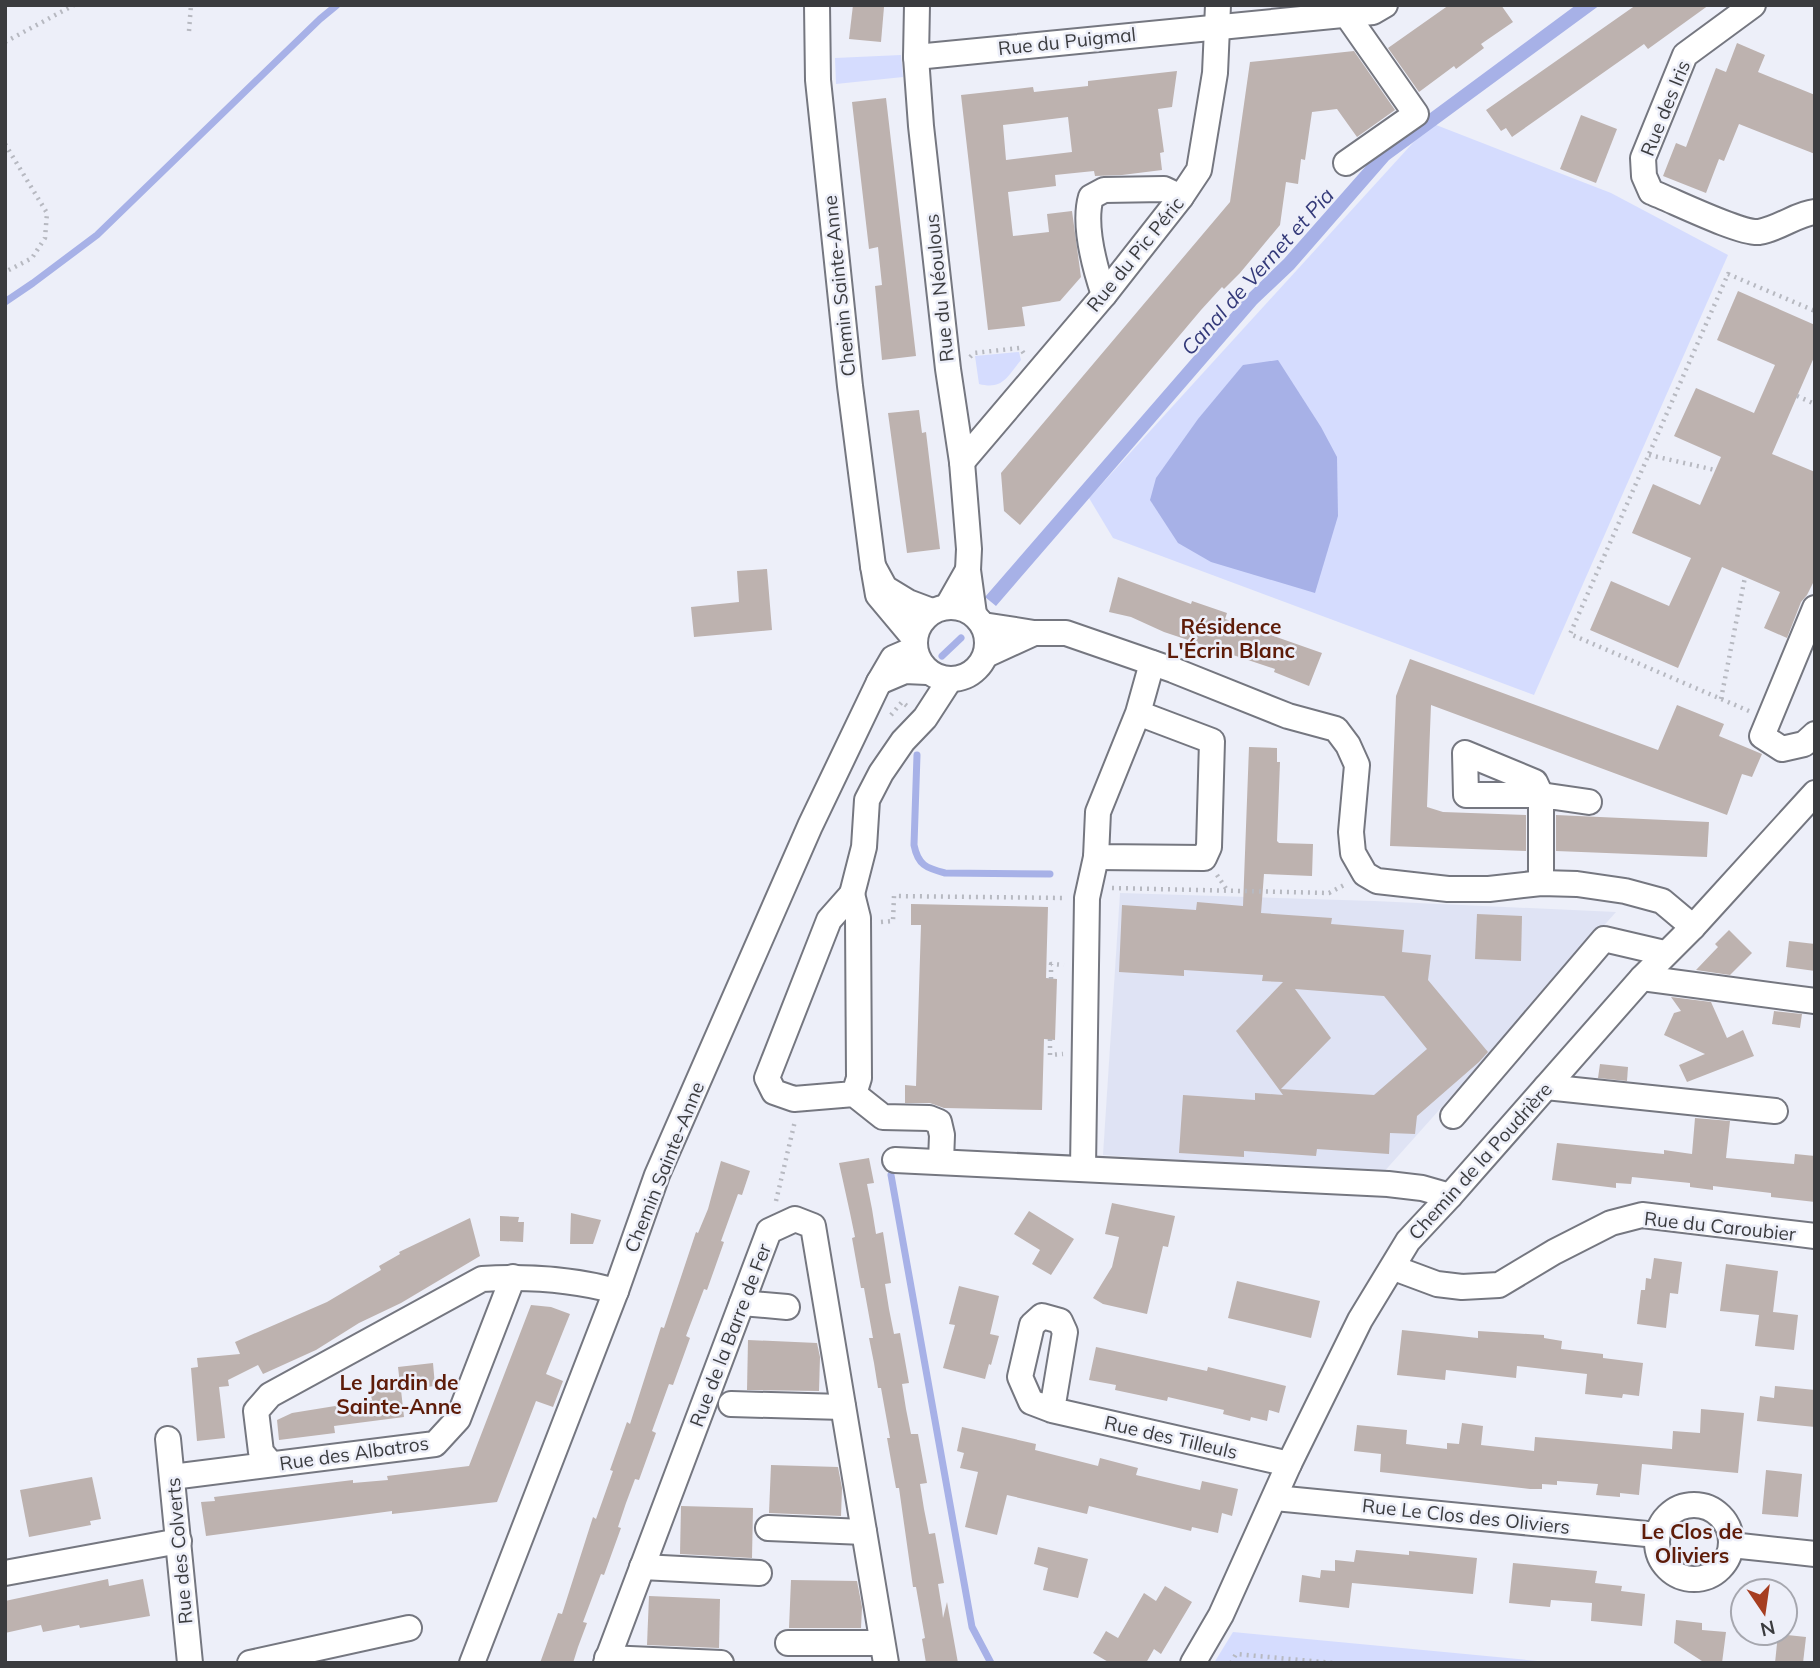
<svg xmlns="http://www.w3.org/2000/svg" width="1820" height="1668" viewBox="0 0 1820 1668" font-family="Mulish,sans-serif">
	<rect width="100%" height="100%" fill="#edeff9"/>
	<path fill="#dfe3f4" d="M1120,893L1374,901L1616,912L1382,1174L1103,1155Z"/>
	<g fill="#d5dcfe">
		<path d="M901,55L903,77L836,84L835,58Z"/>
		<path d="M1431,123L1611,193L1728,255L1534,695L1113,538L1089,498Z"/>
		<path d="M1019,352L1021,360C1007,377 1003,390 979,384L975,356Z"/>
		<path d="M1233,1632L1559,1663H1214Z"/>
	</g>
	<g fill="#a7b1e7">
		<path d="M1576,5H1600L1389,160L1294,269L1257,304L996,606L985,597L1247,295L1284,259L1380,150Z"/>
		<path d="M1278,360L1321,427L1337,457L1338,516L1315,593L1211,562L1178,543L1150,500L1156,478L1198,419L1243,365Z"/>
	</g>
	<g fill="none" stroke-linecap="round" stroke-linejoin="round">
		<g stroke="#a7b1e7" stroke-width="7">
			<path d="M5,302L33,283L97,235L320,19L337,5"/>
			<path d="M942,656L961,638"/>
			<path d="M917,755L914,845C918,865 926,868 945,873L1050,874"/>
			<path d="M891,1175L972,1627L991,1663"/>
		</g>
	</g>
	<g fill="#bdb2af" fill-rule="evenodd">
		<path d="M853,5L884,7L881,42L849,39Z"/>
		<path d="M1449,5H1501L1513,22L1481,44L1484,48L1456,69L1454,66L1419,92L1388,48Z"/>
		<path d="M1636,5H1709L1648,49L1644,44L1512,137L1506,128L1501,131L1486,110Z"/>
		<path d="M1737,43L1765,55L1758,72L1815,95V154L1739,124L1724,161L1719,159L1706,193L1663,176L1676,143L1686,147L1716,68L1726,72Z"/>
		<path d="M1354,51L1395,110L1357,137L1337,109L1312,112L1305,160L1301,159L1298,184L1286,182L1280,225L1240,273L1224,289L1222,287L1201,310L1020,525L1004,511L1001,473L1230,202L1250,62Z"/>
		<path d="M1177,71L1172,107L1158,109L1164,152L1160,153L1162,170L1122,175L1095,176L1094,171L1055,175L1056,186L1008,192L1013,236L1049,232L1047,214L1072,211L1081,277L1060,301L1022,307L1025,326L988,330L961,95L1033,87L1034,92L1088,86V81ZM1068,117L1072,152L1006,160L1003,125Z"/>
		<path d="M886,98L916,356L882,360L875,286L882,285L878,247L869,249L852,102Z"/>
		<path d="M1581,115L1617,129L1596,183L1560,169Z"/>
		<path d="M1738,291L1815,325V355L1772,454L1815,472V579L1807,595L1801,602L1787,638L1764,628L1780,592L1722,567L1678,668L1590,630L1611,581L1669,606L1691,558L1632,533L1653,484L1700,505L1721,457L1674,436L1696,388L1754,413L1775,365L1717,340Z"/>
		<path d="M919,410L922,433L926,432L940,549L907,553L888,413Z"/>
		<path d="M767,569L772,630L694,637L691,607L739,602L737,571Z"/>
		<path d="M1118,577L1191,604L1192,601L1227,613L1225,619L1322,653L1309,686L1274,672L1275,669L1164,632L1131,617L1109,612Z"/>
		<path d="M1410,659L1658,750L1677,705L1724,724L1719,736L1762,754L1752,777L1742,774L1727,815L1431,705L1427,807L1443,812L1526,815V851L1390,846L1396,696Z"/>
		<path d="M1249,747L1277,748V762H1280L1277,841L1279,843L1313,844L1312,876L1264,874L1261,913L1332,918L1331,924L1404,930L1402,952L1431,955L1428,980L1488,1052L1479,1062L1417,1116L1415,1134L1390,1133L1389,1154L1317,1149L1316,1156L1244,1151V1157L1179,1153L1183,1095L1255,1100V1093L1283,1095L1236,1031L1283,982L1262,981L1263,975L1184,970V976L1119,972L1122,905L1196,910L1197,902L1243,906ZM1295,989L1384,996L1427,1049L1374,1095L1281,1089L1331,1038Z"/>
		<path d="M1556,815L1709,822L1707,857L1556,851Z"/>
		<path d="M911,904L1048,907L1046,978L1057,979L1055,1040L1044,1039L1042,1110L944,1108L930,1103H905V1085L916,1086L921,925H911Z"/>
		<path d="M1477,914L1522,916L1521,961L1475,959Z"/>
		<path d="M1729,930L1752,953L1730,975L1696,970L1718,947L1715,944Z"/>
		<path d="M1789,941L1815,944V971L1786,967Z"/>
		<path d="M1671,997L1711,1002L1727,1038L1743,1030L1754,1056L1687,1082L1679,1065L1705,1054L1664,1035L1674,1013L1681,1011Z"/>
		<path d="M1774,1011L1802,1014L1800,1028L1772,1024Z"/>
		<path d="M1600,1064L1628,1067L1627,1081L1598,1078Z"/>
		<path d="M1695,1118L1730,1121L1726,1158L1794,1164L1795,1154L1815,1156V1202L1771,1197V1193L1713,1186V1190L1690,1187V1183L1632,1177L1631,1184L1616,1183V1188L1552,1180L1557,1143L1664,1154V1150L1692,1154Z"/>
		<path d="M869,1158L874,1183L867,1184L872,1209L876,1234L883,1232L891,1283L885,1284L889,1309L894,1334L900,1333L909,1383L902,1384L906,1409L911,1434H918L927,1483L920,1484L924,1509L929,1534L935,1533L944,1583L938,1584L942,1609L943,1618L947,1602L958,1663H926L922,1639L925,1638L916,1587H913L899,1488H896L887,1438H890L881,1388H878L874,1363L869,1338H873L864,1288H861L852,1238L855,1237L850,1213L839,1163Z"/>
		<path d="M721,1161L750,1171L742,1195L738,1194L721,1241L724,1242L707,1290L704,1289L686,1336L690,1338L673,1385L669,1384L652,1431L656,1433L639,1480L635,1479L626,1503L618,1527L621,1528L604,1575L601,1574L583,1622L587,1623L578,1647L573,1663H540L558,1613L562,1614L593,1517L596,1519L613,1471L610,1470L627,1422L630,1424L661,1327L664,1328L696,1232L698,1233L708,1209Z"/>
		<path d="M1112,1203L1175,1216L1168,1247L1163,1246L1147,1314L1103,1304L1093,1298L1112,1267L1119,1237L1105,1234Z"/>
		<path d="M1029,1211L1074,1239L1051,1275L1032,1264L1040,1250L1014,1234Z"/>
		<path d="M571,1213L601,1220L593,1244H570Z"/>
		<path d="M500,1216L519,1217L518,1222H524L523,1242L500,1241Z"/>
		<path d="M470,1218L480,1256L401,1303L359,1323L316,1350L263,1374L258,1365L228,1380L229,1386L219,1387L225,1438L197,1441L191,1368L198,1367L197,1358L240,1354L235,1342L327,1302L381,1270L379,1266L400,1254L399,1252Z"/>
		<path d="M1654,1258L1682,1262L1678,1294L1670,1293L1666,1328L1637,1324L1641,1290H1645L1646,1278L1651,1279Z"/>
		<path d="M1726,1264L1778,1271L1773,1312L1798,1315L1794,1350L1755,1346L1759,1315L1720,1311Z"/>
		<path d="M1237,1281L1320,1301L1311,1338L1228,1318Z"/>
		<path d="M959,1286L999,1296L990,1334L999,1336L991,1365L989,1364L985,1379L943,1368L955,1325L949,1324Z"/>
		<path d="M531,1305L551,1307L570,1314L546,1374L563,1381L553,1407L536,1401L497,1502L392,1514V1511L206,1536L201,1502L215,1501L214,1497L353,1480V1483L388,1480L387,1476L469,1466Z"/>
		<path d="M1402,1330L1478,1338V1331L1544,1335V1338L1562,1341L1561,1349L1603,1354V1358L1643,1363L1639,1396L1623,1394L1622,1398L1585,1394L1587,1374L1517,1366L1516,1378L1446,1370L1445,1380L1397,1375Z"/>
		<path d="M748,1340L817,1343L820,1357L819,1391L747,1390Z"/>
		<path d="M1096,1347L1207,1371L1208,1367L1286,1386L1279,1413L1269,1410L1267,1421L1251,1417L1250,1421L1223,1414L1224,1410L1168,1397L1167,1401L1115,1390L1116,1385L1089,1380Z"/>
		<path d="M433,1363L435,1386L401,1390L404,1417L334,1426L335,1433L279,1440L277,1420L292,1413L372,1400L370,1391L377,1390L376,1386L400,1384L398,1367Z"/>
		<path d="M1775,1386L1815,1390V1427L1757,1421L1760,1396L1774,1398Z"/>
		<path d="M1701,1409L1744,1413L1738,1473L1642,1464L1639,1495L1620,1493V1497L1596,1495L1598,1484L1557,1481V1485L1542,1484V1489H1530L1380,1472L1381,1454L1354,1451L1357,1425L1407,1430L1406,1444L1447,1449V1443L1459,1444L1462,1423L1483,1426L1481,1445L1534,1451L1535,1437L1672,1449L1673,1431L1700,1433Z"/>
		<path d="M962,1427L1036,1444L1035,1450L1098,1466L1100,1458L1138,1468L1136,1475L1178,1485L1200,1490L1202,1481L1238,1489L1232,1516L1222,1513L1218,1533L1192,1527L1191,1531L1089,1506L1087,1514L1007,1495L997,1535L965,1527L978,1472L960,1468L964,1453L957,1451Z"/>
		<path d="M771,1465L838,1467L842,1488L841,1516L769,1513Z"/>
		<path d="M1766,1470L1802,1474L1798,1517L1762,1514Z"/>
		<path d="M92,1477L101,1519L90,1521L91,1525L29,1537L20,1490Z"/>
		<path d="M681,1506L753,1508L752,1558L680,1554Z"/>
		<path d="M1038,1547L1088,1559L1078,1598L1043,1590L1048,1568L1034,1564Z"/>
		<path d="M1356,1550L1409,1555V1551L1477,1558L1473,1594L1352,1583L1349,1608L1299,1602L1302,1575L1320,1578L1321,1570L1335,1571V1560L1354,1562Z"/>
		<path d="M1513,1563L1597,1571L1595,1583L1622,1586L1621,1591L1645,1594L1642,1626L1591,1621L1592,1603L1551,1600L1550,1607L1509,1603Z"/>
		<path d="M108,1579L109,1586L143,1579L150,1616L80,1628L79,1625L43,1632L41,1625L5,1633V1601Z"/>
		<path d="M791,1580L857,1581L862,1607L861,1628H789Z"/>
		<path d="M1165,1586L1192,1602L1161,1654L1154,1649L1146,1663H1110L1093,1653L1106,1631L1118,1638L1144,1593L1156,1601Z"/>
		<path d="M649,1596L720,1599L719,1648L647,1645Z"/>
		<path d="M1676,1620L1702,1623V1630L1726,1632L1722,1663L1702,1661L1674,1643Z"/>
		<path d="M1778,1634L1806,1637L1803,1663H1775Z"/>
	</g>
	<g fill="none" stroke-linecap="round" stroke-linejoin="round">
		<defs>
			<g id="minor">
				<path d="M817,5L818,80L850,386L873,566"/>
				<path d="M917,5L916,57L921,126L948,369L962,462L969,549L968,570"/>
				<path d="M1753,5L1685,55L1643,158L1644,176L1651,192C1672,200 1740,234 1759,232C1781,228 1796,214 1815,212"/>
				<path d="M916,57L1373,12L1385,5"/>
				<path d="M1346,163L1416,114L1346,14"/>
				<path d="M1104,295C1095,268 1083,224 1091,197L1104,190L1164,189L1181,197"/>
				<path d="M962,462L1104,295L1181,197L1199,170L1215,73L1218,5"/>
				<circle cx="951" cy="643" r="36"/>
				<path d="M947,607L968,570L974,614"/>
				<path d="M1815,608L1762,736L1782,749L1804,744L1815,734"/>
				<path d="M983,625L1034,633L986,655"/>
				<path d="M1034,633H1066L1173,670L1288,716L1336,729L1348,745L1357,765L1351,832L1353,853L1365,874L1377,881L1448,889H1489L1541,883L1577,884L1625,891L1662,901L1693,927"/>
				<path d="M914,638L878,595L873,566L885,588L908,602L932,611"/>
				<path d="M914,649L893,658L879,682L905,671L927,672"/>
				<path d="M1138,713L1212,741L1209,847L1204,858L1096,857L1098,812L1138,713L1152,663"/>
				<path d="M1465,753L1535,782L1541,795H1466Z"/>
				<path d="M1541,883V795L1589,802"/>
				<path d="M852,894L864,847L867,800L881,773L903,741L925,718L949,681"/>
				<path d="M1642,978L1815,1001"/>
				<path d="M1546,1087L1775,1111"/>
				<path d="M854,1094L794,1099L774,1092L767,1078L829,920L852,894L858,918L859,1078L854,1094L883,1117L929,1118L939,1122L942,1135L941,1161"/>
				<path d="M1453,1116L1604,939L1664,953"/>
				<path d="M895,1160L1388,1184L1422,1188L1450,1196"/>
				<path d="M1083,1168L1087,898L1096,857"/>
				<path d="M1394,1268L1437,1284L1462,1287L1499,1285L1554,1252L1611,1223L1642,1215L1815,1236"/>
				<path d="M742,1303L787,1307"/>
				<path d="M731,1404L843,1407"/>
				<path d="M1052,1410L1065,1332L1060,1321L1042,1316L1032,1325L1020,1377L1031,1402L1052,1410L1289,1464"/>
				<path d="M168,1439L190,1663"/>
				<path d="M271,1464L261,1452L256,1411L270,1395L482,1279C527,1276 572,1279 616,1291"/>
				<path d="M172,1477L435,1444L458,1419L513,1277"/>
				<path d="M1275,1498L1657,1535"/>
				<circle cx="1694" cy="1542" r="37"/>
				<path d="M768,1528L864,1532"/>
				<path d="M1731,1545L1815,1554"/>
				<path d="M642,1567L759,1573"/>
				<path d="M5,1573L179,1541"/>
				<path d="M788,1643H882"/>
				<path d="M607,1658L721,1663"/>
				<path d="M250,1663L409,1628"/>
				<path d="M472,1663L616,1291L657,1175L810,826L879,682"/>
				<path d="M606,1663L769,1231L795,1219L813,1226L886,1663"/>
				<path d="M1193,1663L1221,1615L1289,1464L1360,1320L1408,1241L1450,1196L1642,978L1693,927L1815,793"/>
			</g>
		</defs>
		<use href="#minor" stroke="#757780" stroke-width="28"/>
		<g stroke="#b7b9c1" stroke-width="4.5" stroke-dasharray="2 5" stroke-linecap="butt">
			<path d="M189,31L191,5"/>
			<path d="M5,42L74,5"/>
			<path d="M5,144L47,213L45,238L32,258L5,272"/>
			<path d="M970,357L974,353L1020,348L1025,355"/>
			<path d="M1797,396L1815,404"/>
			<path d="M1649,455L1715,470"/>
			<path d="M1721,699L1745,577"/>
			<path d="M1749,711L1570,634L1728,274L1815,311"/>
			<path d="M891,715L902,702L907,706"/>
			<path d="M1217,875L1227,890"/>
			<path d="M1112,888L1329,893L1346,884"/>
			<path d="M881,922L893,921L894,896L1065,898"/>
			<path d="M1051,979V964L1064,965"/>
			<path d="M1050,1039V1055L1063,1054"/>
			<path d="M776,1201L795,1121"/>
			<path d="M1231,1663L1236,1654L1333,1663"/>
		</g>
		<use href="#minor" stroke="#fff" stroke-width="24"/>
	</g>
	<g text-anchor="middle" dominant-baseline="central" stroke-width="5" stroke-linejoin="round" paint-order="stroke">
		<g font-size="19" fill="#3b3c3f" stroke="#edeff9">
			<text transform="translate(1067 41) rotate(-6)">Rue du Puigmal</text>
			<text transform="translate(1665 108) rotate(-68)">Rue des Iris</text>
			<text transform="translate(1135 254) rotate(-51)">Rue du Pic Péric</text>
			<text transform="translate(839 286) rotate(-96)">Chemin Sainte-Anne</text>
			<text transform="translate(939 288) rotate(-96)">Rue du Néoulous</text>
			<text transform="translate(1480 1161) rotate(-48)">Chemin de la Poudrière</text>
			<text transform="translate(664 1167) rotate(-68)">Chemin Sainte-Anne</text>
			<text transform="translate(1720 1226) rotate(6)">Rue du Caroubier</text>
			<text transform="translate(730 1335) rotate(-69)">Rue de la Barre de Fer</text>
			<text transform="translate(1171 1437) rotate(13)">Rue des Tilleuls</text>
			<text transform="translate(354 1453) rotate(-8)">Rue des Albatros</text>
			<text transform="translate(1466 1516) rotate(6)">Rue Le Clos des Oliviers</text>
			<text transform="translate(179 1551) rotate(-95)">Rue des Colverts</text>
		</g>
		<g font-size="21" font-style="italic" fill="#333979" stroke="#edeff9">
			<text transform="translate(1257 271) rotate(-48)">Canal de Vernet et Pia</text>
		</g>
		<g font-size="21" font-weight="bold" fill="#5e1c09" stroke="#edeff9">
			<text x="1231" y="626">Résidence<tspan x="1231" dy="24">L'Écrin Blanc</tspan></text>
			<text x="399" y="1382">Le Jardin de<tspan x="399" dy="24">Sainte-Anne</tspan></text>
			<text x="1692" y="1531">Le Clos de<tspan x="1692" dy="24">Oliviers</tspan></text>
		</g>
	</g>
	<rect width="1820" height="1668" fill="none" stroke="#3b3c3f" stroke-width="14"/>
	<g transform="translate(1764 1612) rotate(167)"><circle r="33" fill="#edeff9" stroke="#a6a7af" stroke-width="2"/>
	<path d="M0-5L12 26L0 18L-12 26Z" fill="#a63e21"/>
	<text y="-10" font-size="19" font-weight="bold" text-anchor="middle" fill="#3b3c3f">N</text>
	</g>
</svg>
